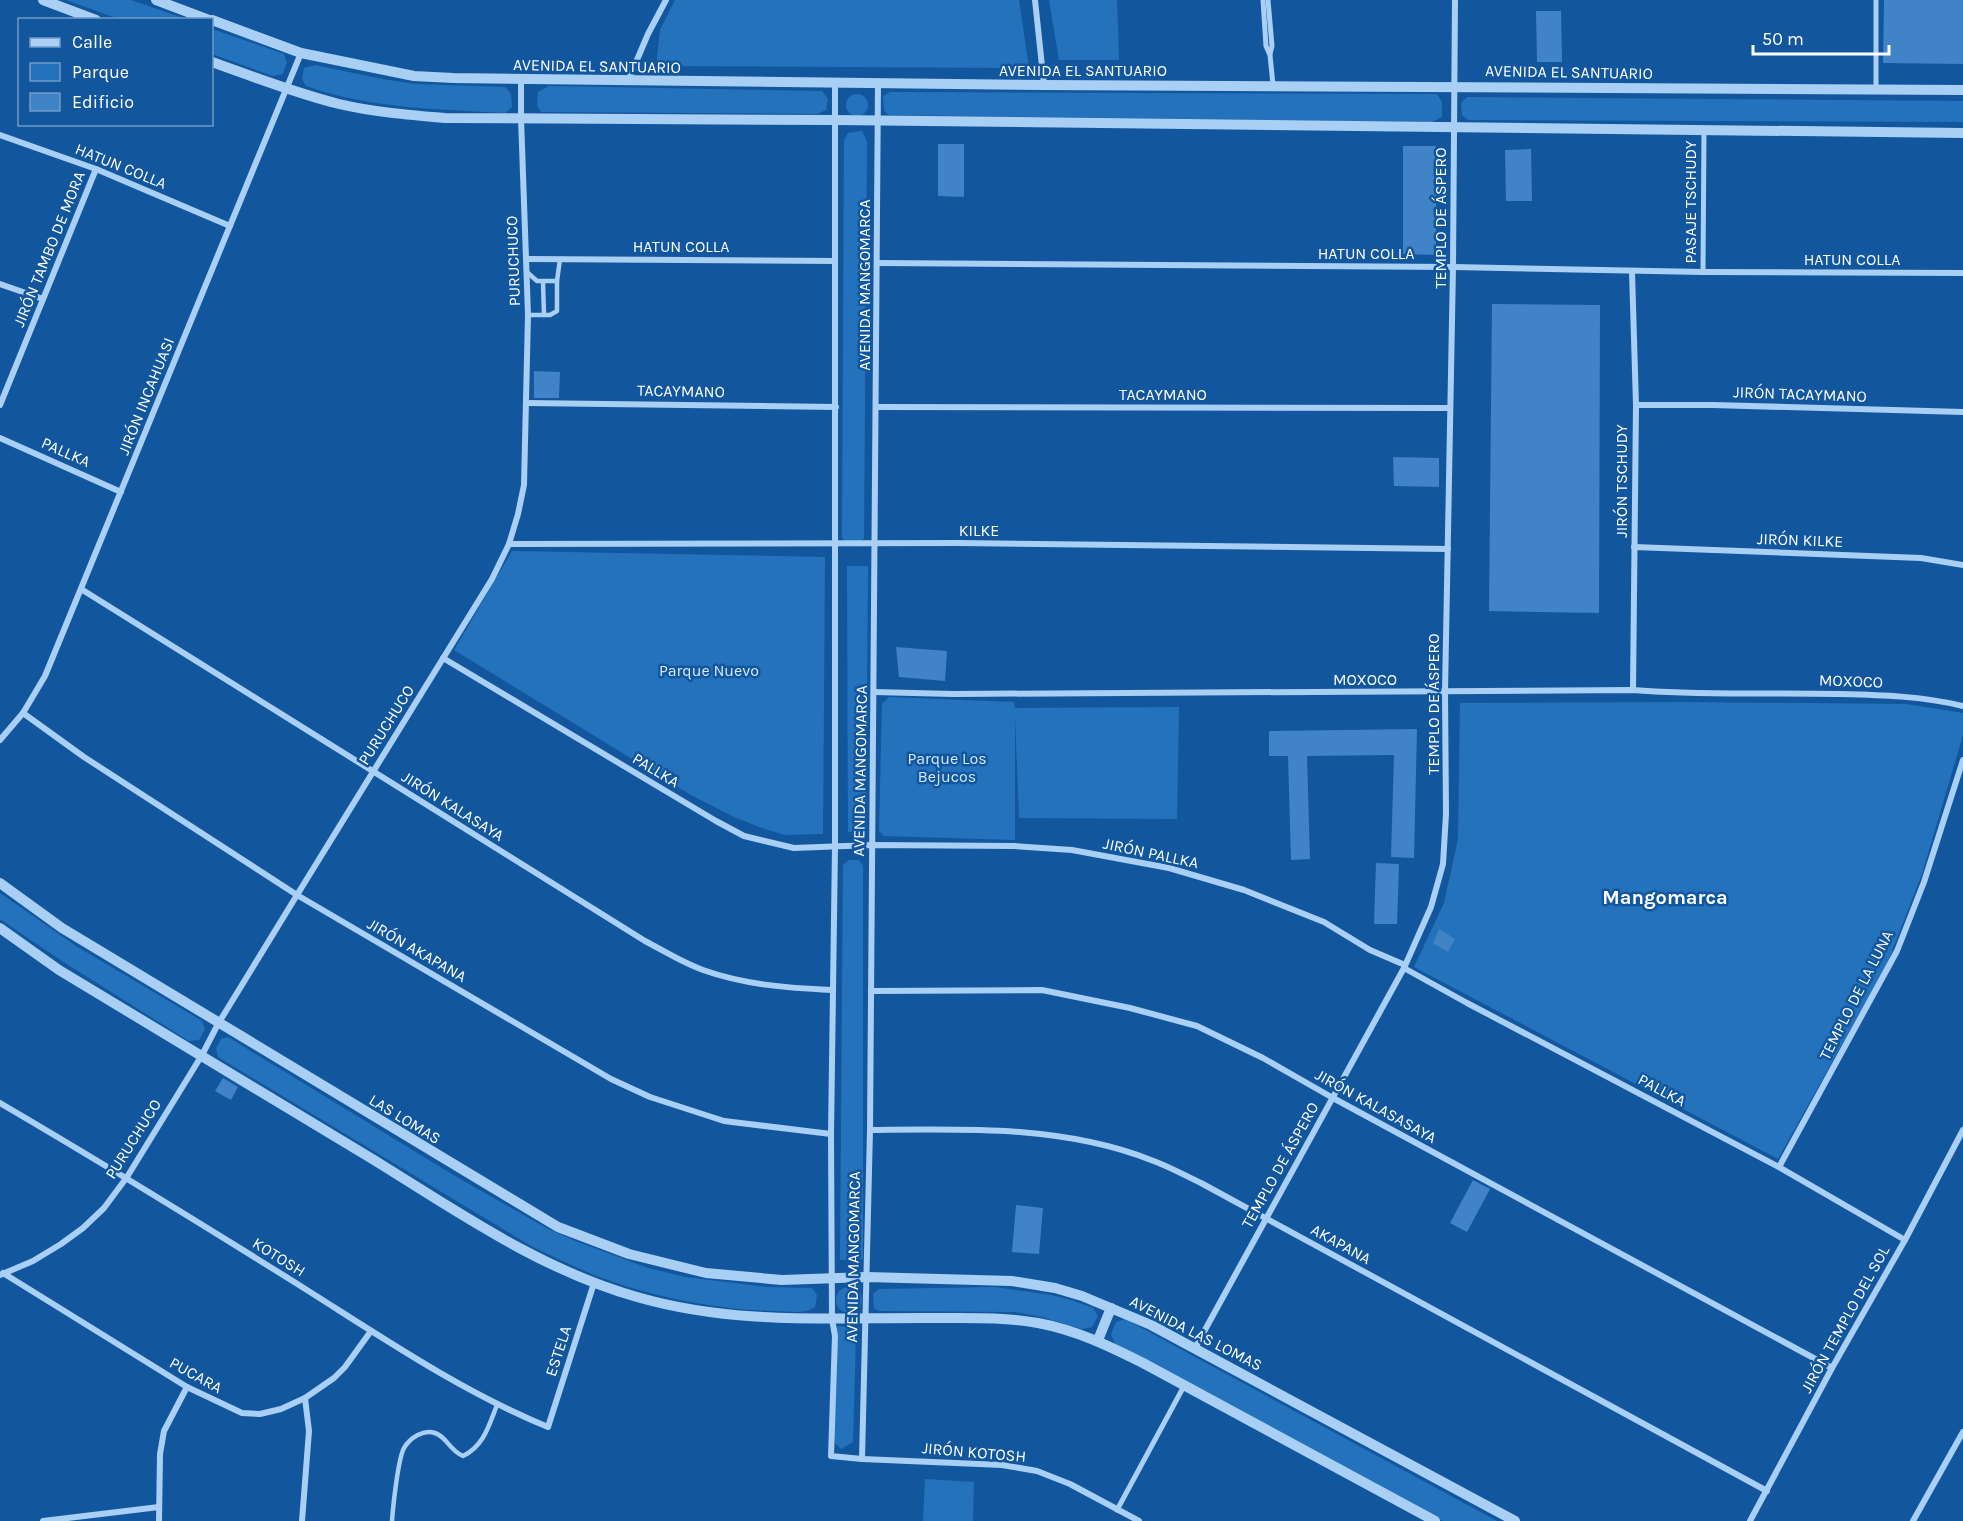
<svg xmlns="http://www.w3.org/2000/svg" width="1963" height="1521" viewBox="0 0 1963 1521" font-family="Karla,sans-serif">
	<rect width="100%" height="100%" fill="#12579e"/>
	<g fill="#2572bc">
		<path d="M66,0H131L186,19H119Z"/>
		<path d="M675,0H1019L1029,68L656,66L660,30Z"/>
		<path d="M1049,0H1117L1119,60H1059Z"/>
		<path d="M212,29L284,54L287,62L283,74L273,76L212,54Z"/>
		<path d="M315,65L382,79L415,84L505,87L511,94L512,107L505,113C438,109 371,109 306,86L302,79L304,68Z"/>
		<path d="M549,86L822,91L828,99L826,110L817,114L541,112L537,106L538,92Z"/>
		<path d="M890,92L1437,94L1442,102V117L1432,122L888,115L884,110L883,96Z"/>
		<circle cx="857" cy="105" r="11"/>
		<path d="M1467,97L1963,101V122L1468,120L1462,115L1461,103Z"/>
		<path d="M862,131L867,142L864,538L857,545L846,544L842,537L844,140L848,133Z"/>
		<path d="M512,551L825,557L823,834L785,835L762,828L734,817L691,795L454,650Z"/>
		<path d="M847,566H868L866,832H848Z"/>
		<path d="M889,697L1014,702L1015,708L1179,707L1177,819L1019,818L1015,715V840L884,836L879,831L882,704Z"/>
		<path d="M1681,702L1906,704L1963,713V735L1922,874L1887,964L1778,1159L1414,967L1444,903L1458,839L1460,703Z"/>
		<path d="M849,860H859L863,866V1259L840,1260L843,865Z"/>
		<path d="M0,893L76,946L202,1021L205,1029L199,1040L189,1041L62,961L0,919Z"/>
		<path d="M228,1037L455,1176L548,1229L578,1242L648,1268L686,1277L766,1287L812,1288L817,1295L815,1307C803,1315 788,1311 775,1311C717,1310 648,1296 594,1275C573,1266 552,1256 531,1246L218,1057L216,1048L221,1039Z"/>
		<path d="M994,1287L1051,1295L1071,1300L1093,1308L1098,1316L1092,1327L1082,1329L1042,1317L1015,1312L879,1311L874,1308L873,1294L879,1289Z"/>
		<circle cx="849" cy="1300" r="13"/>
		<path d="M1125,1319L1497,1521H1443L1115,1344L1111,1334L1116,1322Z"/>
		<path d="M838,1326L850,1327L856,1334L853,1442L841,1449L830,1438L832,1333Z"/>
		<path d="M925,1479L974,1482L973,1521H923Z"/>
	</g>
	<g fill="#4083c6">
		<path d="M1884,0H1963V64L1883,63Z"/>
		<path d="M1536,11H1561L1562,62H1537Z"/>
		<path d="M938,144H964V197L938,196Z"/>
		<path d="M1403,146H1436V255L1403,254Z"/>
		<path d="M1531,149L1532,201H1506L1505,150Z"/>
		<path d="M1492,304L1600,305L1599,613L1489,611Z"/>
		<path d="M534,371L560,372L559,398H534Z"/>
		<path d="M1393,457L1439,458V487L1394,486Z"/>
		<path d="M896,647L947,651L945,681L899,677Z"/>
		<path d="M1417,729L1414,858L1391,857L1394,755L1307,756L1310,859L1291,860L1288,756H1269V731Z"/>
		<path d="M1376,863L1399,864L1397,924H1374Z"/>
		<path d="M1439,929L1455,939L1448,952L1433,943Z"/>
		<path d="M223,1078L238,1087L231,1100L215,1091Z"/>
		<path d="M1473,1180L1490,1189L1467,1232L1450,1223Z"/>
		<path d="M1016,1205L1043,1208L1039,1254L1012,1252Z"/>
	</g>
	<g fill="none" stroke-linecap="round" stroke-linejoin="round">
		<g stroke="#a9cff4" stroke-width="4.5">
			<path d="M528,273L537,281H557V311L550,315H528"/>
			<path d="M557,281L560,259"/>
			<path d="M543,282L544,315"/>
			<path d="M392,1521C393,1507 398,1459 404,1448C410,1438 423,1429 435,1433C447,1437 449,1450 463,1456C484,1446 489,1425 497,1405"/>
		</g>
		<g stroke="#a9cff4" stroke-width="5">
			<path d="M1263,0L1266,46L1270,55L1273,85"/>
			<path d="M1268,0L1272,46L1270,54"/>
			<path d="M1876,90V0"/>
			<path d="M1703,272L1704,131"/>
			<path d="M1117,1510L1184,1386"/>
		</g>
		<g stroke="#a9cff4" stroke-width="6">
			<path d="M1035,0L1044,85"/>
			<path d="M628,81L648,34L666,0"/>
			<path d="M835,83V847L831,1134L832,1319L835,1336L831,1456L862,1459L1002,1465L1037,1471L1070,1484L1139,1521"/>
			<path d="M0,135L96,169L230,226"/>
			<path d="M527,259L835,261"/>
			<path d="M877,263L1453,267L1703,272L1963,273"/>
			<path d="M1632,272L1636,405L1633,690"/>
			<path d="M0,284L43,299"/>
			<path d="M526,403L836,407"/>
			<path d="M0,405L96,169"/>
			<path d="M1636,405H1713L1963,412"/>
			<path d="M877,407L1450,408"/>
			<path d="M0,438L121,492"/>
			<path d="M509,544L959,543L1448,549"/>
			<path d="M1634,547L1921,558L1963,565"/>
			<path d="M81,589L645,941C664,951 683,963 703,970C745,985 789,988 832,990"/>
			<path d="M443,658L716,821L744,836L794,848L872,845L1014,846L1072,850L1169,868L1244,890L1324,922L1370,950L1405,965"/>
			<path d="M874,692L953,694L1633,690C1702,696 1771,692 1840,694C1882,695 1921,696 1963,706"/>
			<path d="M23,713L84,757L297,895L611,1079L650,1097L724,1121L831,1134"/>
			<path d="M0,740L23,713L45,676L301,53"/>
			<path d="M1404,968L1467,1003L1779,1167L1905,1240"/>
			<path d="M871,991L1042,990L1130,1008L1197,1026L1263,1058L1333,1098L1832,1368"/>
			<path d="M0,1103C101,1162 200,1223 299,1285C380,1336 460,1391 548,1427L594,1283"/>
			<path d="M870,1130C963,1129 1063,1125 1151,1160C1168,1166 1184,1175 1201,1183L1767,1491"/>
			<path d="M1779,1167L1897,951L1924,882L1963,760"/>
			<path d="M3,1273L187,1387L242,1413L260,1414L281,1409L305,1398L334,1378L345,1367L371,1331"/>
			<path d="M0,1275L33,1261L61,1244L83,1228L104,1208L127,1177L202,1055L218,1024L297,895L492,579L509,544L518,514L524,485L528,315L521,118V80"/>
			<path d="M1195,1348L1404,968L1431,907L1443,864L1446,814L1445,692L1453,267L1455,0"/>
			<path d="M862,1459L870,1130L878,83"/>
			<path d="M43,1521L159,1507"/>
			<path d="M159,1521L160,1454L164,1431L187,1387"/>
			<path d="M302,1521L309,1431L305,1398"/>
			<path d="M1750,1521L1832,1368L1905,1240L1963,1130"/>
			<path d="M1913,1521L1963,1432"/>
		</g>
		<g stroke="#a9cff4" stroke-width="10">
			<path d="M43,0L96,20"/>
			<path d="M156,0L209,20"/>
			<path d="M212,20L301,53L414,76L453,78L1044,85L1963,90"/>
			<path d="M212,62C254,77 295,93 339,104C373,112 409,115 445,118L835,120L1963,133"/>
			<path d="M0,883L62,928L558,1227L629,1254L706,1273L782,1280L867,1277L1012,1281L1055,1288L1082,1296L1151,1325L1515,1521"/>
			<path d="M0,928L59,970C164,1033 269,1096 374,1160C458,1212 541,1270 637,1297C737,1326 835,1317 938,1318C971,1318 1005,1317 1038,1323C1076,1330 1109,1346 1143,1363L1435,1521"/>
			<path d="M1098,1340L1111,1308"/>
		</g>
	</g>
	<g text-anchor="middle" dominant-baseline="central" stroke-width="5" stroke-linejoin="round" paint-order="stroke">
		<g font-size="16" fill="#fff" stroke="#12579e">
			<text transform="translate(597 66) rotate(1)">AVENIDA EL SANTUARIO</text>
			<text x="1083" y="70">AVENIDA EL SANTUARIO</text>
			<text transform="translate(1569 72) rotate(1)">AVENIDA EL SANTUARIO</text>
			<text transform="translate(121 166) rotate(22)">HATUN COLLA</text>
			<text transform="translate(1690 202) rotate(-90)">PASAJE TSCHUDY</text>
			<text transform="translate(1440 218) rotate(-90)">TEMPLO DE ÁSPERO</text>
			<text x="681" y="246">HATUN COLLA</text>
			<text transform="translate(49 249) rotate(-68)">JIRÓN TAMBO DE MORA</text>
			<text x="1366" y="253">HATUN COLLA</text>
			<text x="1852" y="259">HATUN COLLA</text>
			<text transform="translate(513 261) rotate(-92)">PURUCHUCO</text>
			<text transform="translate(864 285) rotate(-90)">AVENIDA MANGOMARCA</text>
			<text transform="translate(681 391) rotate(1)">TACAYMANO</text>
			<text x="1163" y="394">TACAYMANO</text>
			<text transform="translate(1800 394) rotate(2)">JIRÓN TACAYMANO</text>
			<text transform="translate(146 396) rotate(-68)">JIRÓN INCAHUASI</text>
			<text transform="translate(66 452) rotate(24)">PALLKA</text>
			<text transform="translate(1621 481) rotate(-90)">JIRÓN TSCHUDY</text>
			<text x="979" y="530">KILKE</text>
			<text transform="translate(1800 540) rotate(2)">JIRÓN KILKE</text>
			<text x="1365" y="679">MOXOCO</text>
			<text transform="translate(1851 681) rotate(2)">MOXOCO</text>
			<text transform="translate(1433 704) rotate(-90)">TEMPLO DE ÁSPERO</text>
			<text transform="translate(386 725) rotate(-58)">PURUCHUCO</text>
			<text transform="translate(656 770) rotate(31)">PALLKA</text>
			<text transform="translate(860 771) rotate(-89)">AVENIDA MANGOMARCA</text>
			<text transform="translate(453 806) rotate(32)">JIRÓN KALASAYA</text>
			<text transform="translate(1151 853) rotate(12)">JIRÓN PALLKA</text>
			<text transform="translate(417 950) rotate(30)">JIRÓN AKAPANA</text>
			<text transform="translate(1856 995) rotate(-63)">TEMPLO DE LA LUNA</text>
			<text transform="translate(1662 1090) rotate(28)">PALLKA</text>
			<text transform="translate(1376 1106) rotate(29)">JIRÓN KALASASAYA</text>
			<text transform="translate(405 1119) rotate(31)">LAS LOMAS</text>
			<text transform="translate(133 1139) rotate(-58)">PURUCHUCO</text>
			<text transform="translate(1280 1165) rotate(-61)">TEMPLO DE ÁSPERO</text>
			<text transform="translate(1341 1244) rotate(29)">AKAPANA</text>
			<text transform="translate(279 1257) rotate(32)">KOTOSH</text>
			<text transform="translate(853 1257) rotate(-89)">AVENIDA MANGOMARCA</text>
			<text transform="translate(1845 1319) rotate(-61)">JIRÓN TEMPLO DEL SOL</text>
			<text transform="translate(1196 1333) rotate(27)">AVENIDA LAS LOMAS</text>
			<text transform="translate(558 1351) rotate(-72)">ESTELA</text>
			<text transform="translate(196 1375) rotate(29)">PUCARA</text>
			<text transform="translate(974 1452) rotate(5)">JIRÓN KOTOSH</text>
		</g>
		<g font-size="16" fill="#d2e8fe" stroke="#12579e">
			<text x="709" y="670">Parque Nuevo</text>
			<text x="947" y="758">Parque Los<tspan x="947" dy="18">Bejucos</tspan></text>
		</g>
		<g font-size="20" font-weight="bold" fill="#fff" stroke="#12579e">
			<text x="1665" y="897">Mangomarca</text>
		</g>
	</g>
	<rect x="18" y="18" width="195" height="108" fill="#12579e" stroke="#719ac5" stroke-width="1.5"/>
	<rect x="30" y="38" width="30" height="9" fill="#a9cff4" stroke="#719ac5" stroke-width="1.5"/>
	<text x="72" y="48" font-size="18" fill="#ffffff">Calle</text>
	<rect x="30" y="63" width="30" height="18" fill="#2572bc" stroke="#719ac5" stroke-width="1.5"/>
	<text x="72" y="78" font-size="18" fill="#ffffff">Parque</text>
	<rect x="30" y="93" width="30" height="18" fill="#4083c6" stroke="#719ac5" stroke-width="1.5"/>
	<text x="72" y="108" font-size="18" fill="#ffffff">Edificio</text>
	<path d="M1753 45v9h136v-9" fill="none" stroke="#ffffff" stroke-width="3"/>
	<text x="1762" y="45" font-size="18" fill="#ffffff" stroke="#12579e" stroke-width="4.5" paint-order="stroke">50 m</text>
</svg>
